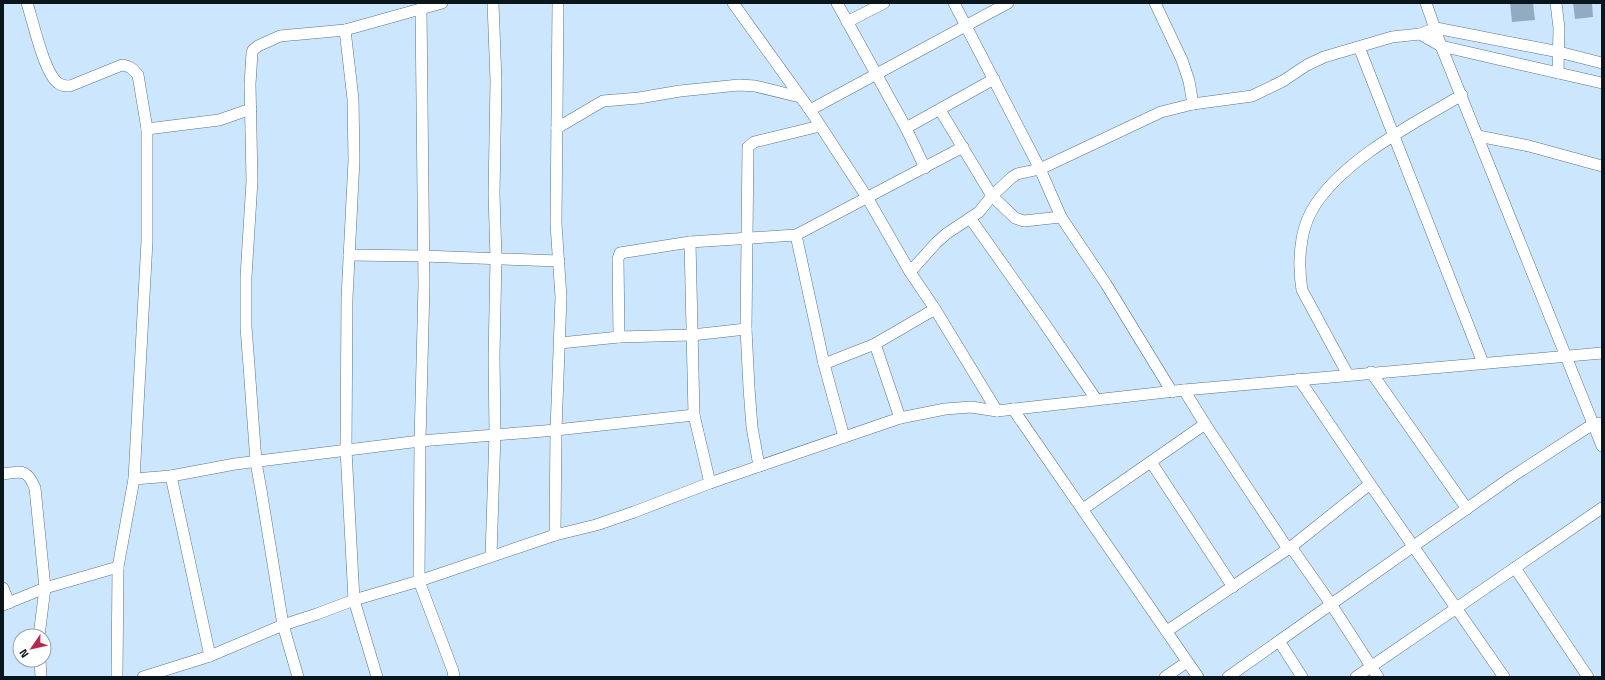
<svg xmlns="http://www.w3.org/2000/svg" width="1605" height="680" viewBox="0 0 1605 680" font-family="'Titillium Web',sans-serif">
	<rect width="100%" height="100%" fill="#cce7fd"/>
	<g fill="#91acc0">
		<path d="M1510,3H1533L1535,20L1512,22Z"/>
		<path d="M1573,3H1592L1593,17L1575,19Z"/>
	</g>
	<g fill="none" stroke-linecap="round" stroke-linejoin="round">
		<defs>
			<g id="minor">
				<path d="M27,3C33,21 44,73 58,83C62,86 65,86 70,86L122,65C130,66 133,69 138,75L147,129"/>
				<path d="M733,3L810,110L868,199L910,272L935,309L997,411"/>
				<path d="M837,3L906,128L925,168"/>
				<path d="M1155,3L1182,60L1189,81L1193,104"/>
				<path d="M1426,3L1441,46L1602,446"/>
				<path d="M1556,3L1559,28L1558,73"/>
				<path d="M421,8L424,285L420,441L419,581L453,671L454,677"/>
				<path d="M847,22L884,3"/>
				<path d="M345,30L353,99L354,160L347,298L346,450L354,600L377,677"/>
				<path d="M1420,34L1441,46L1602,83"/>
				<path d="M1359,47L1483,363"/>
				<path d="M810,110L1008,3"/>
				<path d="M940,110L992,196L1015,218L1024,221L1061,217"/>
				<path d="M557,128L603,101L639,98L680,91L739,85L755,86L800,97"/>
				<path d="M906,128L994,79"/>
				<path d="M1478,136L1529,146L1602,166"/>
				<path d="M970,218L1040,317L1096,399"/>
				<path d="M796,235L824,364L844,437"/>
				<path d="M690,242L694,415L710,483"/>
				<path d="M349,255L423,256L559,261"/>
				<path d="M910,272L936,243L946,234L979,212L992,196L1011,178L1017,174L1040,169L954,3"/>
				<path d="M619,337L618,259L620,253L690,242L796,235L963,147"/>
				<path d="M560,343L619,337L692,335L746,329"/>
				<path d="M875,344L900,418"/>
				<path d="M824,364L875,344L935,309"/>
				<path d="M1371,372L1467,509"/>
				<path d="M1348,375L1302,290C1298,266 1299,234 1311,212C1338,162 1414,123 1462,95"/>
				<path d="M1172,392L1106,284L1061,217L1040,169L1161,112L1193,104L1252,96L1283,81L1307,65L1324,57L1392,37L1420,34L1436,28L1559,52L1602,63"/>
				<path d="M1013,409L1198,677"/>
				<path d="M1205,424L1288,549"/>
				<path d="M1151,462L1233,587"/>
				<path d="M759,466L752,427L749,388L746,329L748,147L754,142L820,126"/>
				<path d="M3,474C22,471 27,469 35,488L45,588L3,605"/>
				<path d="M171,476L210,656"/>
				<path d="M134,479L171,476L235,464L420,441L556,430L694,415"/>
				<path d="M1370,484L1504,677"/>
				<path d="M1083,509L1205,424L1184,390"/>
				<path d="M555,535L556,430L561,297L556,224L558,3"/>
				<path d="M1291,547L1331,604L1378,677"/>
				<path d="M491,556L495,434L494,357L496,258L494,194L496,81L493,3"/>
				<path d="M1515,568L1588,677"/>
				<path d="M3,588L9,603"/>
				<path d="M1167,631L1291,547L1370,484L1299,379"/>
				<path d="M39,636L45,588L118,567"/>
				<path d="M1279,641L1302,677"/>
				<path d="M40,660L41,677"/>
				<path d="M117,677L118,567L134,479L147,241V129L219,120L251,109"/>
				<path d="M143,677L210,656L283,625L317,614L354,600L419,581L555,535L596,525L634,512L710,483L900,418L945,409L971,407L997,411L1184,390L1602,353"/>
				<path d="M298,677L283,625L261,490L256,462L249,366L246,327V277L252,181L250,84L252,53L253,50L258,46L280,36L345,30L442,3"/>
				<path d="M1165,677L1187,662"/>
				<path d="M1228,677L1513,476L1593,424L1602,423"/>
				<path d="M1356,677L1602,508"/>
			</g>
		</defs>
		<use href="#minor" stroke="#5a7385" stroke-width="12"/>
		<use href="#minor" stroke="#fff" stroke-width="11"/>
	</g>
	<rect width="1605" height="680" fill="none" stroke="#0b151c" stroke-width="8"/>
	<g transform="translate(32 648) rotate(236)"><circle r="19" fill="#ffffff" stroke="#9da1a4"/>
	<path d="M0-3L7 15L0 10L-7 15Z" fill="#b9294e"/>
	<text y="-6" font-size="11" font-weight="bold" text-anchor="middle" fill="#0b151c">N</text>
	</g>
</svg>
